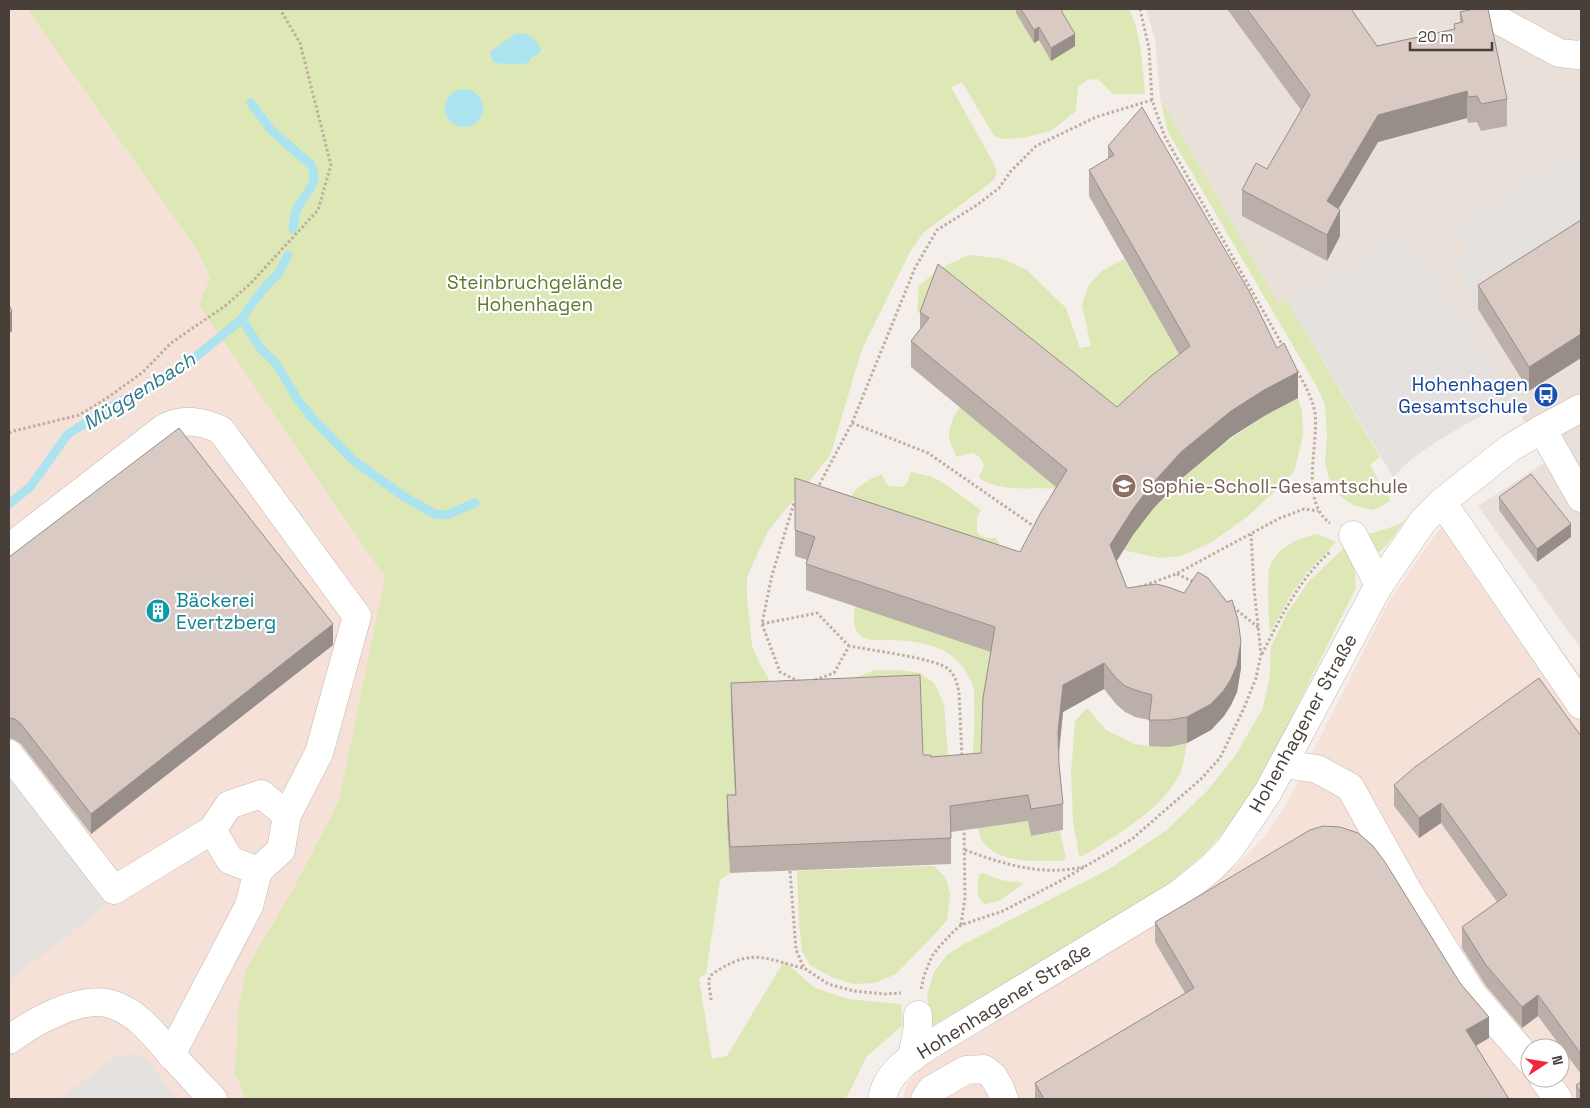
<svg xmlns="http://www.w3.org/2000/svg" width="1590" height="1108" viewBox="0 0 1590 1108" font-family="'Space Grotesk',sans-serif">
	<rect width="100%" height="100%" fill="#f5efeb"/>
	<path fill="#e9e0da" d="M1146,9H1581V649L1478,506L1550,459L1512,402L1405,233L1368,257L1279,304L1160,98L1155,38Z"/>
	<g fill="#f5e1d8" fill-rule="evenodd">
		<path d="M9,9H27L197,250L210,280L385,577L344,801L253,1099H9Z"/>
		<path d="M1457,509L1581,676V1099H902L908,1082L921,1069L1177,908L1239,863L1264,837L1286,805L1389,601L1435,535ZM1530,1048H1560V1078H1530Z"/>
	</g>
	<g fill="#dee7b6">
		<path d="M27,9H1129C1142,35 1142,65 1145,94H1113L1098,79L1087,80L1078,87L1076,111L1051,131L1022,138L1002,139L994,136L962,82L951,87L993,162L997,171L994,180L923,233L910,252L862,349L830,456L768,531L747,577V598L752,646L761,666L770,681L781,689L840,683L875,670H900L920,673L934,683L944,704L950,782L727,822L730,873L720,880L706,974L699,978L712,1059L727,1056L784,961L815,988L848,999L901,1004L903,1025L867,1056L846,1099H246L235,1073L239,1006L246,969L294,888L339,801L385,577L199,305L210,278L197,250Z"/>
		<path d="M1160,98L1279,304L1287,300L1380,457L1370,465L1391,501L1373,510L1353,505L1337,494L1330,483L1325,463L1327,433L1325,405L1317,387L1168,132Z"/>
		<path d="M970,255L1003,259L1027,270L1066,308L1080,348L1091,346L1082,305L1088,286L1102,271L1124,259L1176,348L1204,333L1136,415L926,323L917,310L919,286C936,270 949,263 970,255Z"/>
		<path d="M1298,398L1302,412L1303,435L1295,469L1288,479L1248,516L1212,542L1181,556L1160,558L1122,550L1147,517L1142,513L1167,494L1181,479L1215,450L1258,420L1256,414L1267,415Z"/>
		<path d="M960,407L1066,454L1059,489C1030,486 1006,494 979,478L984,465L980,457L972,453L957,457C954,451 950,444 949,438C948,428 954,415 960,407Z"/>
		<path d="M911,472L929,476L945,484L981,510L977,518V532C983,539 987,538 996,538L1003,551L839,519C851,494 855,485 882,474L885,482L889,486L902,487L907,483Z"/>
		<path d="M1407,518L1384,548L1376,554L1366,535L1398,525Z"/>
		<path d="M1318,534L1336,542L1307,572L1290,596L1270,633C1269,618 1268,604 1268,590C1269,583 1267,574 1270,567C1277,546 1299,538 1318,534Z"/>
		<path d="M1344,548L1355,570L1356,588L1266,769L1240,813L1205,853L1168,885L1062,950L933,1025L929,1012L927,994L934,972L947,955L964,944L1111,868L1168,829L1207,791L1235,756L1263,708L1270,675L1271,647L1287,613L1309,581Z"/>
		<path d="M855,607L1004,622L982,756L972,771C973,748 975,725 974,702C974,696 975,689 972,683C957,648 929,642 894,640C885,640 875,641 867,639C852,635 853,619 855,607Z"/>
		<path d="M1087,708L1106,730L1135,744L1150,746L1187,743C1185,753 1184,764 1180,773C1163,809 1114,837 1081,857L1079,856L1073,821L1071,773L1075,721Z"/>
		<path d="M977,821L985,827L1028,821L1031,836L1060,831L1066,858L1062,861C1030,861 978,865 977,821Z"/>
		<path d="M934,866L946,878L950,895L947,920L934,935L896,974L875,983L853,984L831,977L810,965L802,951L799,924L797,871Z"/>
		<path d="M980,873H983L1001,880L1023,883V884L999,901L985,904C975,898 977,883 980,873Z"/>
	</g>
	<g fill="#e4e1df">
		<path d="M1581,148V230L1509,277L1497,262L1490,268L1488,277L1494,292L1475,303L1461,275V255L1468,243L1459,226Z"/>
		<path d="M1405,233L1512,402L1470,422L1434,443L1409,461L1393,477L1287,300L1368,257Z"/>
		<path d="M9,773L110,902L9,981Z"/>
		<path d="M134,1054L149,1062L177,1099H60L117,1056Z"/>
	</g>
	<g fill="#abe4ee">
		<path d="M524,33C533,37 537,40 541,49L539,54L532,57L528,63C516,65 505,65 493,62L490,52L515,34Z"/>
		<circle cx="464" cy="108" r="19"/>
	</g>
	<g fill="none" stroke-linecap="round" stroke-linejoin="round">
		<g stroke="#abe4ee" stroke-width="9">
			<path d="M251,103L271,130L311,165C321,184 303,195 297,209C294,215 294,223 293,229"/>
			<path d="M242,319L261,349L275,362L298,400L313,419L353,460L406,498L435,514L446,515L475,503"/>
			<path d="M9,504L30,487L68,434L119,402L177,372L242,319L251,305L267,285L278,274L288,255"/>
		</g>
		<defs>
			<g id="minor">
				<path d="M1478,9L1559,53L1578,55L1581,54"/>
				<path d="M1542,429L1581,498"/>
				<path d="M1442,502L1581,705"/>
				<path d="M1353,535L1379,585"/>
				<path d="M9,548L164,428C184,418 201,421 221,430L357,616L319,753L287,815"/>
				<path d="M9,754L114,890L212,830"/>
				<path d="M1283,764L1317,769L1350,787L1409,893L1473,995L1530,1061"/>
				<path d="M9,1040C33,1022 83,993 114,1005C139,1014 154,1035 171,1054C185,1070 199,1084 213,1099"/>
				<path d="M171,1055L249,906L258,871L281,850L287,815L261,794L229,805L212,830L230,860L258,871"/>
				<path d="M912,1058L918,1026V1015"/>
				<path d="M1543,1078L1558,1099"/>
				<path d="M882,1099C887,1070 915,1055 938,1040L1179,894L1209,870L1229,850L1268,792L1379,585L1423,521L1442,502L1510,448L1542,429L1581,408"/>
				<path d="M925,1099L931,1090L966,1070L984,1069L993,1076L1000,1088L1004,1099"/>
			</g>
		</defs>
		<use href="#minor" stroke="#c3b8b1" stroke-width="29"/>
		<g stroke="#c1ada0" stroke-width="3" stroke-dasharray="2.5 2.5" stroke-linecap="butt">
			<path d="M1140,9L1149,48L1152,100L1164,135L1284,348"/>
			<path d="M1297,371C1305,385 1312,397 1315,413C1319,445 1299,501 1330,523"/>
			<path d="M852,423L928,453L1032,525"/>
			<path d="M9,433L14,431L79,415L107,398L143,372L171,343L225,306L250,284L318,210L331,165L300,43L280,9"/>
			<path d="M817,489L852,423L915,268L937,230L977,205L999,188L1011,171L1036,146L1096,117L1152,100"/>
			<path d="M798,501L794,503L772,575L762,624L780,672L800,682"/>
			<path d="M1177,574L1194,582"/>
			<path d="M1140,587L1176,574L1280,518L1304,509L1318,511"/>
			<path d="M1233,607L1259,628"/>
			<path d="M762,624L817,613L849,646"/>
			<path d="M1262,654C1281,617 1299,579 1330,552"/>
			<path d="M815,680L834,673L849,646C869,650 933,658 947,668C955,674 957,683 959,692L962,759"/>
			<path d="M965,850C995,861 1028,872 1060,870C1068,870 1076,868 1084,867"/>
			<path d="M790,871L796,950L804,968L828,984L854,991L885,994L901,993"/>
			<path d="M961,925L965,898L964,828"/>
			<path d="M921,989L924,976L932,956L939,947L953,932L961,925L1003,911L1062,880L1132,839L1201,779L1220,758L1244,708L1256,678L1261,654L1254,588L1251,534"/>
			<path d="M711,1000C711,994 708,985 709,980C710,974 716,972 720,969C755,948 768,960 803,968"/>
		</g>
		<use href="#minor" stroke="#fff" stroke-width="28"/>
	</g>
	<g fill="#bbafa9">
		<path d="M1016,9H1062V12L1075,46L1051,61L1039,40L1034,43L1016,13Z"/>
		<path d="M1227,9H1351L1377,46L1454,29V24L1460,23V12L1507,99V126L1481,131L1477,122L1468,123L1467,118L1378,142L1338,209L1340,236L1327,261L1242,216V190L1267,169L1301,110Z"/>
		<path d="M1108,146L1298,398L1264,416L1231,437L1181,479L1152,510L1133,535L1117,561L1127,588L1241,668L1237,692L1231,705L1224,716L1211,730L1187,743L1169,747L1149,746V720L1135,717L1125,712L1116,704L1104,689L1063,712L1059,755V764L1063,804V830L1031,836L1028,821L951,832V864L730,873L727,822V795H735L731,709V683L923,755L931,757L981,753L991,652L806,590V564L807,560L795,556V478L1020,552L1056,487L911,367V341L920,329V312L1117,407L1179,354L1089,196V170L1108,159Z"/>
		<path d="M1581,220L1529,391L1478,309V285Z"/>
		<path d="M1499,497L1571,537L1537,562L1499,510Z"/>
		<path d="M9,557L333,645L91,834L21,744L15,740L9,738Z"/>
		<path d="M1581,736V1074L1538,1016L1522,1028L1486,986L1462,948V927L1497,902L1441,823L1419,838L1394,806V785Z"/>
		<path d="M1155,922L1489,1038L1476,1046L1509,1099H1035V1083L1185,993L1155,942Z"/>
		<path d="M1581,1082V1099H1576V1085Z"/>
	</g>
	<g fill="#988e89">
		<path d="M1039,27V40L1034,43V30Z"/>
		<path d="M1075,34V46L1051,61V48Z"/>
		<path d="M1467,91V118L1378,142L1327,228V201L1378,115Z"/>
		<path d="M1340,210V236L1327,261V235Z"/>
		<path d="M12,311V331L9,334V313Z"/>
		<path d="M1581,334V358L1529,391V367Z"/>
		<path d="M1298,372V398L1264,416L1231,437L1181,479L1152,510L1133,535L1110,571V545L1133,509L1152,484L1181,452L1231,411L1264,390Z"/>
		<path d="M1571,524V537L1537,562V549Z"/>
		<path d="M333,624V645L91,834V814Z"/>
		<path d="M1241,642V668L1237,692L1231,705L1224,716L1211,730L1187,743V717Z"/>
		<path d="M1104,663V689L1063,712L1058,758V732L1063,685Z"/>
		<path d="M1441,803V823L1419,838V818Z"/>
		<path d="M1538,995V1016L1522,1028V1007Z"/>
		<path d="M1489,1017V1038L1466,1051V1030Z"/>
	</g>
	<g fill="#d9cbc4" stroke="#988e89">
		<path d="M1021,9H1062V12L1075,34L1051,48L1039,27L1034,30Z"/>
		<path d="M1247,9H1351L1377,46L1455,29L1454,24L1463,22L1460,12L1474,9H1488L1507,99L1481,104L1477,96L1468,97L1467,91L1378,115L1327,201L1340,210L1327,235L1242,190L1256,163L1267,169L1310,95Z"/>
		<path d="M1142,107L1249,291L1277,348L1284,343L1298,372L1264,390L1231,411L1181,452L1152,484L1133,509L1110,545L1127,588L1156,584L1168,587L1184,593L1198,572L1208,578L1227,602L1232,600L1238,620L1241,642L1237,665L1231,679L1224,690L1211,704L1187,717L1169,720H1149L1152,695L1135,690L1125,686L1116,678L1104,663L1063,685L1058,732L1059,764L1063,804L1031,809L1028,795L950,806L951,838L730,847L727,795H736L731,683L920,675L923,755H931V757L981,753L983,698L995,627L806,564L815,537L795,530V478L1020,552L1040,514L1067,470L911,341L929,318L920,312L938,264L1117,407L1151,376L1190,346L1089,170L1114,155L1108,146Z"/>
		<path d="M1581,220V334L1529,367L1478,285Z"/>
		<path d="M9,305L12,311L9,313Z"/>
		<path d="M179,428L333,624L91,814L21,724L15,719L9,718V557Z"/>
		<path d="M1531,474L1571,524L1537,549L1499,497Z"/>
		<path d="M1539,678L1581,736V1054L1538,995L1522,1007L1486,965L1462,927L1507,895L1441,803L1419,818L1394,785L1415,767Z"/>
		<path d="M1323,826L1340,827L1358,833L1373,846L1385,862L1460,983L1489,1017L1466,1030L1509,1099H1044L1035,1083L1194,988L1155,922L1310,830Z"/>
		<path d="M1581,1082V1093L1576,1085Z"/>
	</g>
	<defs>
		<symbol id="bus-disc" viewBox="-11 -11 22 22"><circle r="9.5" fill="#1a4fb4" stroke="#fff"/><path d="M-5-6H5V4H4V6H2V4H-2V6H-4V4H-5ZM-3.5-4V0h7V-4ZM-3.5 1.2v1.5H-2V1.2ZM2 1.2v1.5H3.5V1.2Z" fill="#fff"/></symbol>
		<symbol id="school-disc" viewBox="-11 -11 22 22"><circle r="9.5" fill="#8d6e63" stroke="#fff"/><path d="M0-5L7-2L0 1L-7-2ZM-4 1L0 2.5L4 1V4Q0 6-4 4Z" fill="#fff"/></symbol>
		<symbol id="building-disc" viewBox="-11 -11 22 22"><circle r="9.5" fill="#0f9aa8" stroke="#fff"/><path d="M-4-6H4V6H1V3H-1V6H-4ZM-2.5-4.3h1.7v1.8h-1.7ZM.8-4.3h1.7v1.8H.8ZM-2.5-1h1.7V.8h-1.7ZM.8-1h1.7V.8H.8Z" fill="#fff"/></symbol>
	</defs>
	<g fill-rule="evenodd">
		<use href="#bus-disc" x="1532" y="381" width="28" height="28"/>
		<use href="#school-disc" x="1110" y="472" width="28" height="28"/>
		<use href="#building-disc" x="144" y="597" width="28" height="28"/>
	</g>
	<g text-anchor="middle" dominant-baseline="central" stroke-width="4.5" stroke-linejoin="round" paint-order="stroke">
		<g font-size="19" fill="#5f792e" stroke="#fff">
			<text x="535" y="282">Steinbruchgelände<tspan x="535" dy="22">Hohenhagen</tspan></text>
		</g>
		<g font-size="19" fill="#164399" stroke="#fff" text-anchor="end">
			<text x="1528" y="384">Hohenhagen<tspan x="1528" dy="22">Gesamtschule</tspan></text>
		</g>
		<g font-size="19" fill="#785e54" stroke="#fff" text-anchor="start">
			<text x="1142" y="486">Sophie-Scholl-Gesamtschule</text>
		</g>
		<g font-size="19" fill="#0d838f" stroke="#fff" text-anchor="start">
			<text x="176" y="600">Bäckerei<tspan x="176" dy="22">Evertzberg</tspan></text>
		</g>
		<g font-size="19" fill="#493f39" stroke="#fff">
			<text transform="translate(1303 723) rotate(-61)">Hohenhagener Straße</text>
			<text transform="translate(1004 1001) rotate(-32)">Hohenhagener Straße</text>
		</g>
		<g font-size="20" font-style="italic" fill="#2d7b8a" stroke="#fff">
			<text transform="translate(139 391) rotate(-32)">Müggenbach</text>
		</g>
	</g>
	<rect width="1590" height="1108" fill="none" stroke="#493f39" stroke-width="20"/>
	<g transform="translate(1545 1063) rotate(78)"><circle r="24" fill="#ffffff" stroke="#b6b2b0"/>
	<path d="M0-4L9 19L0 12L-9 19Z" fill="#f1273e"/>
	<text y="-8" font-size="14" font-weight="bold" text-anchor="middle" fill="#493f39">N</text>
	</g>
	<path d="M1410 42v8h82v-8" fill="none" stroke="#493f39" stroke-width="2.5"/>
	<text x="1418" y="42" font-size="15" fill="#493f39" stroke="#ffffff" stroke-width="4" paint-order="stroke">20 m</text>
</svg>
